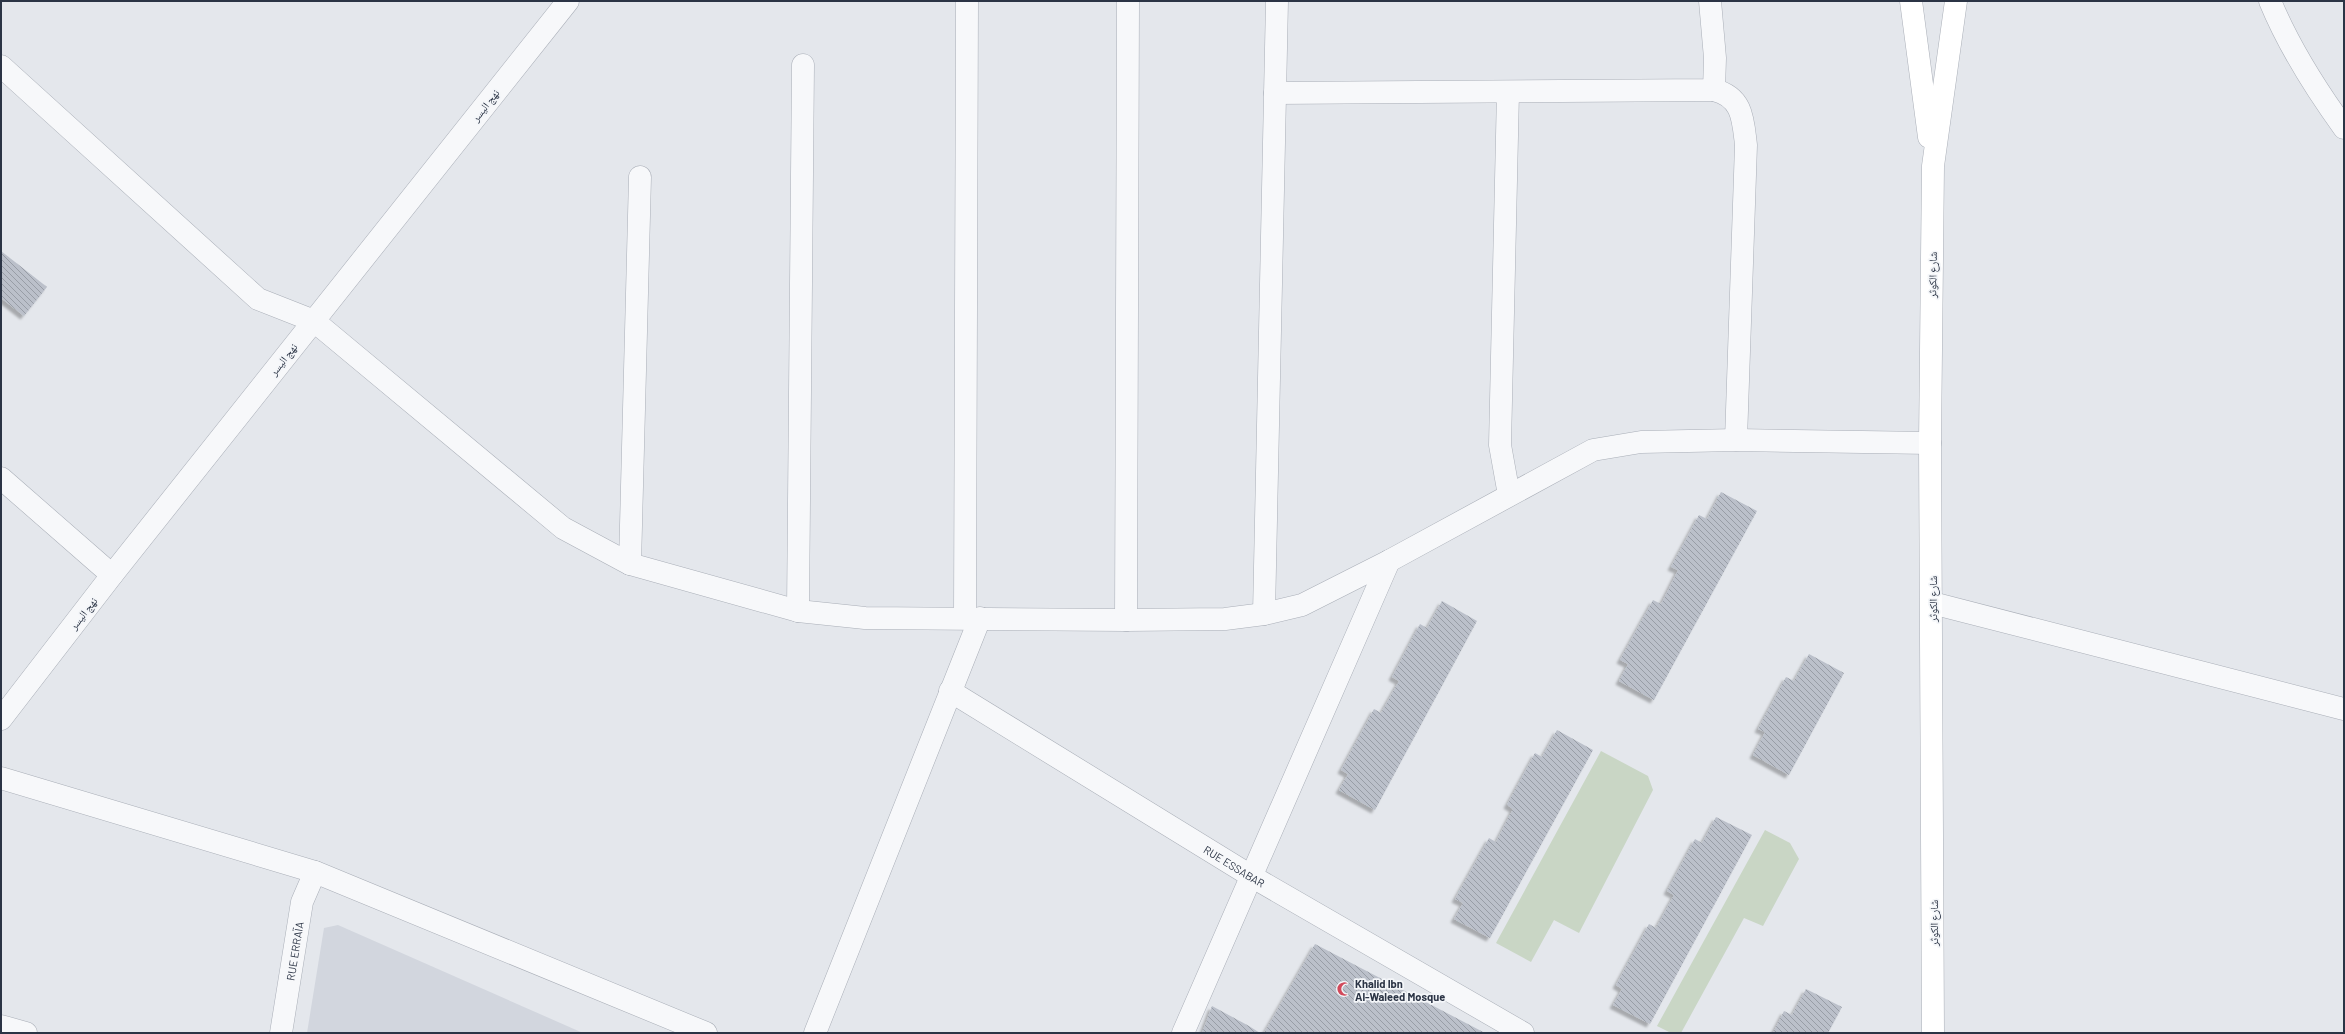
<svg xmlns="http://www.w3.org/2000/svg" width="2345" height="1034" viewBox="0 0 2345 1034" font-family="Barlow,'Noto Naskh Arabic',sans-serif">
	<defs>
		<pattern id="building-back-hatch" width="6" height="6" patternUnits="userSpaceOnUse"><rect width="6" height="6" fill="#bbc0ca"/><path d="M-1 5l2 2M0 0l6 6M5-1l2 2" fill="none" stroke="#989da6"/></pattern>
		<filter id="shadow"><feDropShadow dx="-3.5" dy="3.5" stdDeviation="1" flood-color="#0004"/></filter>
	</defs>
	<rect width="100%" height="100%" fill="#e4e7ec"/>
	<path fill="#d2d6de" d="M338,925L583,1033H307L324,928Z"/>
	<g fill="#c9d6c5">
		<path d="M1601,751L1648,776L1653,790L1579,933L1554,920L1531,962L1496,943Z"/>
		<path d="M1765,830L1790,843L1799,859L1763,926L1744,918L1681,1033H1671L1657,1026Z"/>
	</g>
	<g fill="url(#building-back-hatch)" filter="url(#shadow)">
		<path d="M1,251L47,287L24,316L1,298Z"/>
		<path d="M1721,492L1757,511L1654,700L1619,681L1628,664L1620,660L1653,600L1661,604L1678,570L1671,567L1699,515L1707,519Z"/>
		<path d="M1442,601L1477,621L1375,810L1339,790L1348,774L1341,770L1374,709L1381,713L1399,681L1392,677L1420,624L1427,628Z"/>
		<path d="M1809,654L1844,673L1789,775L1753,755L1765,732L1758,729L1786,677L1794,681Z"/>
		<path d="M1557,730L1593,750L1490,938L1454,919L1463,903L1455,899L1489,838L1496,842L1513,809L1507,805L1535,753L1542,757Z"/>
		<path d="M1716,817L1752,835L1650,1024L1613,1005L1622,989L1616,985L1649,924L1656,928L1674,895L1667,891L1695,839L1702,843Z"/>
		<path d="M1315,944L1485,1033H1264Z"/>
		<path d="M1806,989L1842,1007L1828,1033H1773L1784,1011L1792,1015Z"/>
		<path d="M1212,1006L1249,1026L1260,1033H1202Z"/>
	</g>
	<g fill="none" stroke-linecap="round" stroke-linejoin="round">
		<defs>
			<g id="minor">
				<path d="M2270,1C2289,47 2315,88 2344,128"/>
				<path d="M1,66L258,299L314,321L563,528L630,564L798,611L865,618L1126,620L1225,619L1264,614L1302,605L1389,561L1593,450L1641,442L1736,440L1930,443"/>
				<path d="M1714,90C1743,97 1743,120 1746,145L1736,440"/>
				<path d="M1508,92L1500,445L1509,495"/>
				<path d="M1275,93L1714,90L1715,58L1710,1"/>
				<path d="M1,478L112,575"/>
				<path d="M630,564L640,177"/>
				<path d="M1932,603L2344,709"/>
				<path d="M798,611L803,65"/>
				<path d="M1264,614L1277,1"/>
				<path d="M965,617L967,1"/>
				<path d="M1126,620L1128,1"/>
				<path id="s1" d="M950,691L1251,876L1523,1033"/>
				<path d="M1,719L112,575L568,1"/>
				<path d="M1,778L315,872L706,1033"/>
				<path d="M1,1026L26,1033"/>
				<path id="s2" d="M281,1033L302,902L315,872"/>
				<path d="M815,1033L980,618"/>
				<path d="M1183,1033L1389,561"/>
			</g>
			<g id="secondary">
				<path d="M1911,1L1929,137"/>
				<path d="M1933,1033L1930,443L1933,166L1956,1"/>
			</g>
		</defs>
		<use href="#minor" stroke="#a9aeb7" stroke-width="23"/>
		<use href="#secondary" stroke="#a9aeb7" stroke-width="23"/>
		<use href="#minor" stroke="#f7f8fa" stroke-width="22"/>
		<use href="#secondary" stroke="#fff" stroke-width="22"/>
	</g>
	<defs>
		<symbol id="mosque-bare" viewBox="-9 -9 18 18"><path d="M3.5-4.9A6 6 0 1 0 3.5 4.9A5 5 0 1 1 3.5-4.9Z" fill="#d1495b" stroke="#f4f6f9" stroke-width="2.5" paint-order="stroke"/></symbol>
	</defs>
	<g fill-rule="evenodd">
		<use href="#mosque-bare" x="1334" y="979" width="20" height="20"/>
	</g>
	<g text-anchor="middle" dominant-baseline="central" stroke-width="3.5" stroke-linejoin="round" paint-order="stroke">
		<g font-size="11" fill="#2b3445" stroke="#f4f6f9">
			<text transform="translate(485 105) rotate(-52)">نهج اليسر</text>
			<text transform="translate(1932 275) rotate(-89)">شارع الكوثر</text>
			<text transform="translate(283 359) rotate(-52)">نهج اليسر</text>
			<text transform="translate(1932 599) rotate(-90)">شارع الكوثر</text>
			<text transform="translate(83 613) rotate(-52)">نهج اليسر</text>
			<text stroke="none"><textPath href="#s1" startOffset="334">RUE ESSABAR</textPath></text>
			<text transform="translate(1933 923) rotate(-90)">شارع الكوثر</text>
			<text stroke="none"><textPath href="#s2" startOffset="83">RUE ERRAÏA</textPath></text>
		</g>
		<g font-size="11" font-weight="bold" fill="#2b3445" stroke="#f4f6f9" text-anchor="start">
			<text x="1355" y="983">Khalid Ibn<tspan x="1355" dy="13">Al-Waleed Mosque</tspan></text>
		</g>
	</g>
	<rect width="2345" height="1034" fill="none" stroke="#2b3445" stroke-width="4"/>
</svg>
